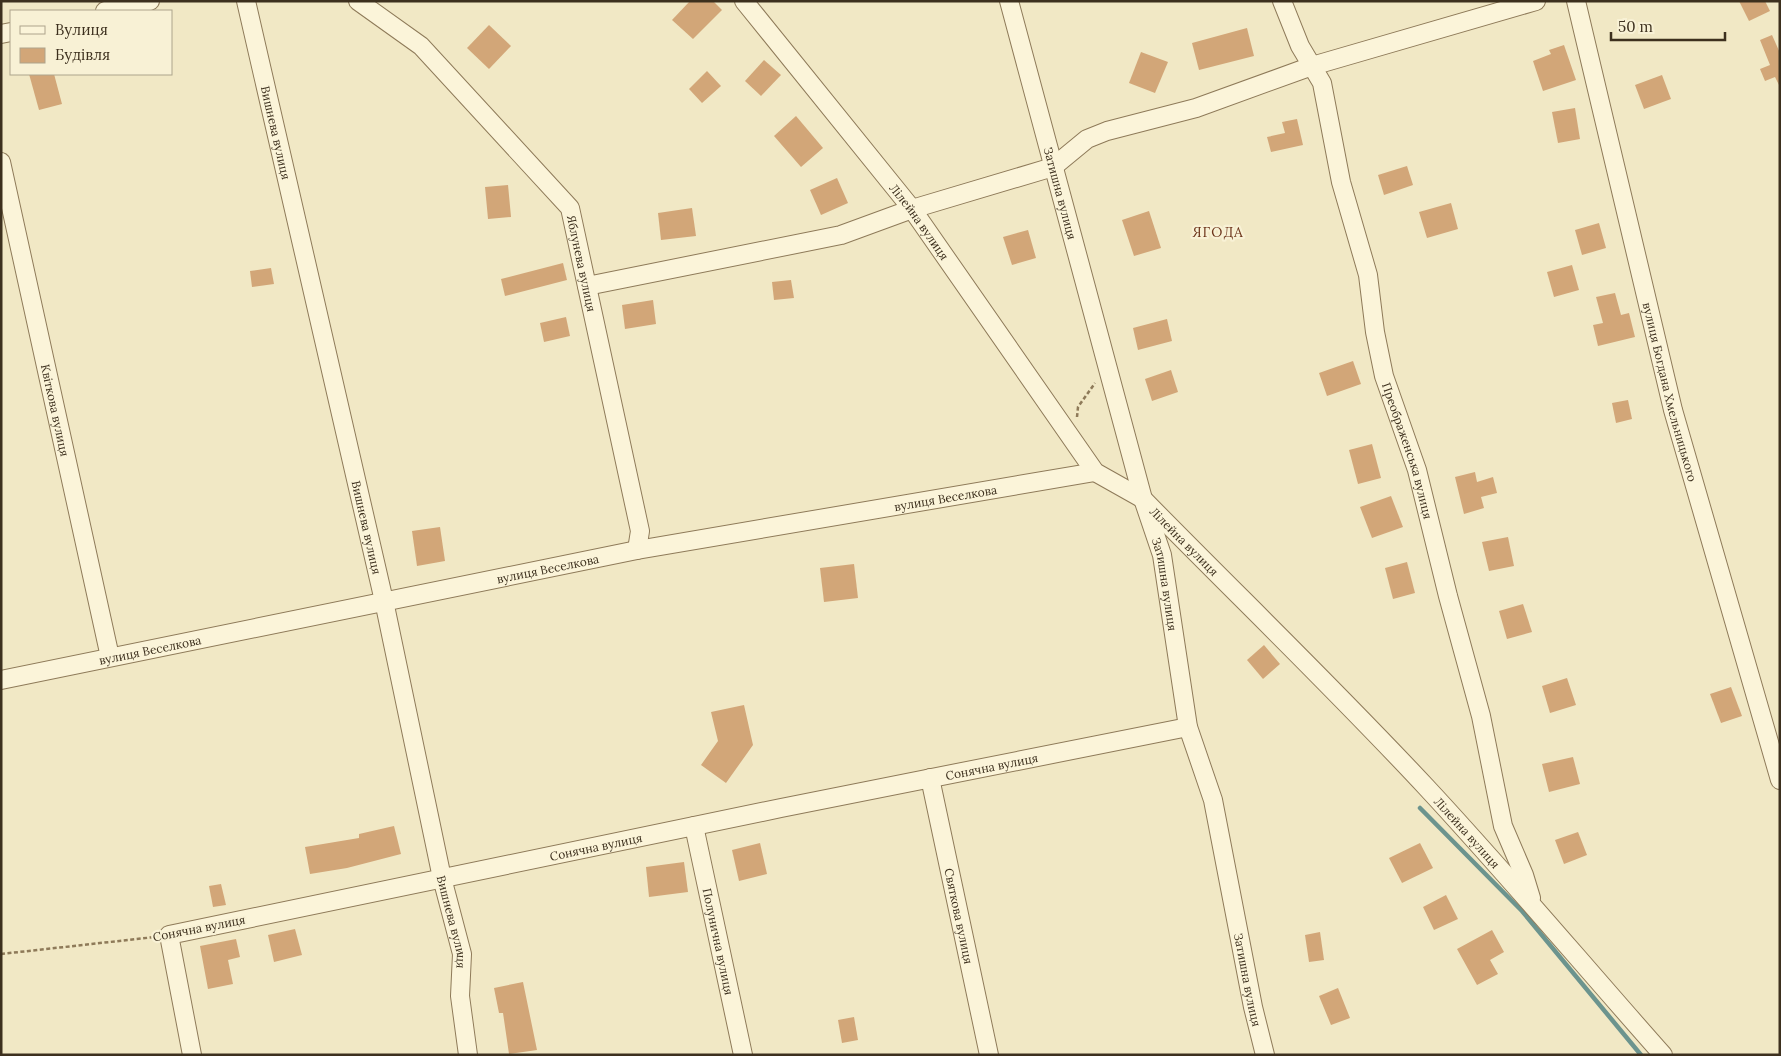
<svg xmlns="http://www.w3.org/2000/svg" width="1781" height="1056" viewBox="0 0 1781 1056" font-family="Lora,serif">
	<rect width="100%" height="100%" fill="#f1e8c5"/>
	<g fill="none" stroke-linecap="round" stroke-linejoin="round">
		<path stroke="#6c948e" stroke-width="4.5" d="M1420,808L1522,911L1641,1055"/>
	</g>
	<g fill="#d2a678">
		<path d="M690,1H713L722,10L693,39L672,20Z"/>
		<path d="M1739,1H1765L1770,11L1749,21Z"/>
		<path d="M489,25L511,46L489,69L467,48Z"/>
		<path d="M1247,28L1254,56L1199,70L1192,43Z"/>
		<path d="M1772,35L1780,53V87L1775,77L1765,81L1760,69L1770,65L1760,40Z"/>
		<path d="M1564,45L1576,80L1543,91L1533,61L1551,54L1549,50Z"/>
		<path d="M1141,52L1168,62L1155,93L1129,83Z"/>
		<path d="M764,60L781,75L761,96L745,81Z"/>
		<path d="M707,71L721,86L702,103L689,89Z"/>
		<path d="M29,74H54L62,104L39,110Z"/>
		<path d="M1662,75L1671,99L1644,109L1635,85Z"/>
		<path d="M1575,108L1580,139L1558,143L1552,112Z"/>
		<path d="M796,116L823,148L801,167L774,136Z"/>
		<path d="M1297,119L1303,145L1271,152L1267,137L1285,133L1282,122Z"/>
		<path d="M1407,166L1413,185L1384,195L1378,175Z"/>
		<path d="M837,178L848,203L821,215L810,190Z"/>
		<path d="M508,185L511,217L488,219L485,187Z"/>
		<path d="M1451,203L1458,229L1427,238L1419,212Z"/>
		<path d="M692,208L696,236L661,240L658,213Z"/>
		<path d="M1149,211L1161,248L1134,256L1122,220Z"/>
		<path d="M1599,223L1606,248L1582,255L1575,230Z"/>
		<path d="M1028,230L1036,258L1012,265L1003,237Z"/>
		<path d="M563,263L567,280L505,296L501,279Z"/>
		<path d="M1572,265L1579,290L1554,297L1547,272Z"/>
		<path d="M271,268L274,284L252,287L250,271Z"/>
		<path d="M791,280L794,298L774,300L772,282Z"/>
		<path d="M1615,293L1621,315L1629,313L1635,337L1598,346L1593,325L1603,323L1596,297Z"/>
		<path d="M653,300L656,324L625,329L622,305Z"/>
		<path d="M566,317L570,336L544,342L540,323Z"/>
		<path d="M1167,319L1172,341L1138,350L1133,328Z"/>
		<path d="M1353,361L1361,384L1327,396L1319,373Z"/>
		<path d="M1171,370L1178,392L1152,401L1145,379Z"/>
		<path d="M1628,400L1632,419L1616,423L1612,403Z"/>
		<path d="M1372,444L1381,478L1358,484L1349,450Z"/>
		<path d="M1475,472L1477,482L1493,477L1497,493L1481,497L1484,508L1464,514L1455,477Z"/>
		<path d="M1391,496L1403,527L1372,538L1360,507Z"/>
		<path d="M440,527L445,561L417,566L412,531Z"/>
		<path d="M1508,537L1514,566L1489,571L1482,542Z"/>
		<path d="M1407,562L1415,593L1393,599L1385,568Z"/>
		<path d="M854,564L858,598L824,602L820,568Z"/>
		<path d="M1523,604L1532,632L1507,639L1499,611Z"/>
		<path d="M1264,645L1280,664L1263,679L1247,660Z"/>
		<path d="M1567,678L1576,705L1550,713L1542,686Z"/>
		<path d="M1731,687L1742,716L1721,723L1710,694Z"/>
		<path d="M744,705L753,745L726,783L701,765L718,741L711,712Z"/>
		<path d="M1573,757L1580,784L1549,792L1542,764Z"/>
		<path d="M394,826L401,854L347,868L310,874L305,847L359,838V834Z"/>
		<path d="M1578,832L1587,855L1564,864L1555,840Z"/>
		<path d="M760,843L767,874L739,881L732,850Z"/>
		<path d="M1420,843L1433,868L1402,883L1389,858Z"/>
		<path d="M684,862L688,892L649,897L646,867Z"/>
		<path d="M221,884L226,905L213,907L209,886Z"/>
		<path d="M1446,895L1458,919L1434,930L1423,907Z"/>
		<path d="M295,929L302,955L274,962L268,935Z"/>
		<path d="M1492,930L1504,952L1490,960L1498,974L1477,985L1457,949Z"/>
		<path d="M1320,932L1324,960L1309,962L1305,935Z"/>
		<path d="M236,939L240,957L228,960L233,984L208,989L200,946Z"/>
		<path d="M523,982L537,1050L509,1054L503,1013H499L494,988Z"/>
		<path d="M1338,988L1350,1018L1331,1025L1319,996Z"/>
		<path d="M854,1017L858,1040L842,1043L838,1020Z"/>
	</g>
	<g fill="none" stroke-linecap="round" stroke-linejoin="round">
		<defs>
			<g id="minor">
				<path id="s1" d="M246,1L384,601L442,878L462,954L460,996L468,1055"/>
				<path id="s2" d="M358,1L421,46L570,208L640,531L637,550"/>
				<path id="s3" d="M744,1L912,209L1095,472L1143,499C1237,595 1335,689 1427,788C1508,875 1584,966 1663,1055"/>
				<path id="s4" d="M1009,1L1143,499L1162,555L1188,727L1213,800L1253,1007L1265,1055"/>
				<path id="s5" d="M1282,1L1300,46L1322,83L1341,182L1368,275L1375,332L1384,376L1417,470L1448,596L1481,716L1503,826L1524,875L1531,898"/>
				<path id="s6" d="M1576,1L1673,410L1780,780"/>
				<path d="M105,11L150,1"/>
				<path d="M1,34L11,32"/>
				<path id="s7" d="M1,162L110,657"/>
				<path d="M587,286L841,235L912,209L1053,167L1087,139L1107,131L1196,108L1312,66L1536,1"/>
				<path id="s8" d="M1,680L637,550L1095,472"/>
				<path id="s9" d="M930,778L989,1055"/>
				<path id="s10" d="M694,826L743,1055"/>
				<path id="s11" d="M192,1055L169,935L781,808L1188,727"/>
			</g>
		</defs>
		<use href="#minor" stroke="#8e7a59" stroke-width="20"/>
		<g stroke="#8e7a59" stroke-width="2.5" stroke-dasharray="4 2.5" stroke-linecap="butt">
			<path d="M1077,417L1078,407L1095,383"/>
			<path d="M1,954L155,937"/>
		</g>
		<use href="#minor" stroke="#fbf4d9" stroke-width="18"/>
	</g>
	<g text-anchor="middle" dominant-baseline="central" stroke-width="4.5" stroke-linejoin="round" paint-order="stroke">
		<g font-size="12" fill="#3d301e" stroke="#f8f1d5">
			<text stroke="none"><textPath href="#s1" startOffset="135">Вишнева вулиця</textPath></text>
			<text stroke="none"><textPath href="#s4" startOffset="199">Затишна вулиця</textPath></text>
			<text stroke="none"><textPath href="#s3" startOffset="282">Лілейна вулиця</textPath></text>
			<text stroke="none"><textPath href="#s2" startOffset="354">Яблунева вулиця</textPath></text>
			<text stroke="none"><textPath href="#s6" startOffset="402">вулиця Богдана Хмельницького</textPath></text>
			<text stroke="none"><textPath href="#s7" startOffset="254">Квіткова вулиця</textPath></text>
			<text stroke="none"><textPath href="#s5" startOffset="470">Преображенська вулиця</textPath></text>
			<text stroke="none"><textPath href="#s8" startOffset="962">вулиця Веселкова</textPath></text>
			<text stroke="none"><textPath href="#s1" startOffset="540">Вишнева вулиця</textPath></text>
			<text stroke="none"><textPath href="#s3" startOffset="702">Лілейна вулиця</textPath></text>
			<text stroke="none"><textPath href="#s8" startOffset="558">вулиця Веселкова</textPath></text>
			<text stroke="none"><textPath href="#s4" startOffset="604">Затишна вулиця</textPath></text>
			<text stroke="none"><textPath href="#s8" startOffset="152">вулиця Веселкова</textPath></text>
			<text stroke="none"><textPath href="#s11" startOffset="962">Сонячна вулиця</textPath></text>
			<text stroke="none"><textPath href="#s3" startOffset="1108">Лілейна вулиця</textPath></text>
			<text stroke="none"><textPath href="#s11" startOffset="558">Сонячна вулиця</textPath></text>
			<text stroke="none"><textPath href="#s9" startOffset="141">Святкова вулиця</textPath></text>
			<text stroke="none"><textPath href="#s1" startOffset="944">Вишнева вулиця</textPath></text>
			<text transform="translate(199 928) rotate(-11)">Сонячна вулиця</text>
			<text stroke="none"><textPath href="#s10" startOffset="118">Полунична вулиця</textPath></text>
			<text stroke="none"><textPath href="#s4" startOffset="1009">Затишна вулиця</textPath></text>
		</g>
		<g font-size="14" letter-spacing="1" fill="#6c341a" stroke="#f8f1d5">
			<text x="1218" y="232">ЯГОДА</text>
		</g>
	</g>
	<rect width="1781" height="1056" fill="none" stroke="#3d301e" stroke-width="5"/>
	<rect x="10" y="10" width="162" height="65" fill="#f8f1d5" stroke="#ada48c"/>
	<rect x="20" y="26" width="25" height="8" fill="#fbf4d9" stroke="#ada48c"/>
	<text x="55" y="35" font-size="15" fill="#3d301e">Вулиця</text>
	<rect x="20" y="48" width="25" height="15" fill="#d2a678" stroke="#ada48c"/>
	<text x="55" y="60" font-size="15" fill="#3d301e">Будівля</text>
	<path d="M1611 32v8h114v-8" fill="none" stroke="#3d301e" stroke-width="2.5"/>
	<text x="1618" y="32" font-size="15" fill="#3d301e" stroke="#f8f1d5" stroke-width="4" paint-order="stroke">50 m</text>
</svg>
